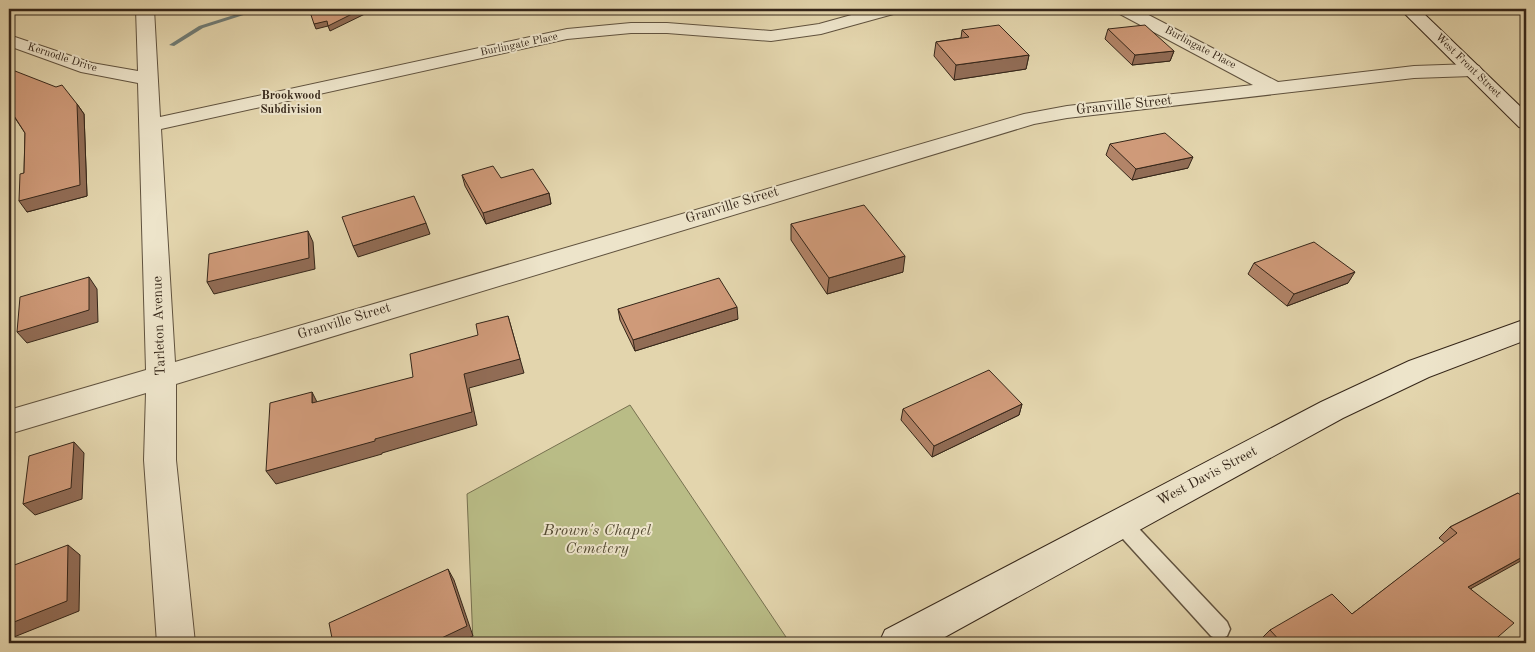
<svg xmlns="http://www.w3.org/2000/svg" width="1535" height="652" viewBox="0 0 1535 652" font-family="'Old Standard TT',serif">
	<rect width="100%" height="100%" fill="#e3d5ad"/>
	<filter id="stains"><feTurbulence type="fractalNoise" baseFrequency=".004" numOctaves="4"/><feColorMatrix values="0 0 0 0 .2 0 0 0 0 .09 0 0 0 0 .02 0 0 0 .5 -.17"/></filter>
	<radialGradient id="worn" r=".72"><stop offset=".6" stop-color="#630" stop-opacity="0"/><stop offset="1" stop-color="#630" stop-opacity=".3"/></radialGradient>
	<path fill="#b9bc86" stroke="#777150" d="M630,405L790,643H473L467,494Z"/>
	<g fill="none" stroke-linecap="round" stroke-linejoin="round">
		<path fill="#707c76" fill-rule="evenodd" d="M253,9H262L203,28L174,46L169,45L199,26Z"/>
		<defs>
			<path id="lane" d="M1120,513L1127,516L1227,622L1230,629L1227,636L1219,640L1211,636L1113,528L1110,522L1113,516Z"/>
			<path id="street" d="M136,9H154L160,117L567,29L631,23H667L771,31L819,24L873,9H900L897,13L821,34L771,41L667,33H631L567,39L161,129L175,362L1024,114L1067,106L1253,85L1118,13L1116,9H1137L1278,82L1414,66L1472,64L1479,66L1482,70L1479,74L1472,76L1414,78L1067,118L1034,124L176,384V460L195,643H157L144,460L146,393L9,434V410L146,370L138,83L81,72L9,46V35L92,63L138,71Z"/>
			<g id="secondary">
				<path d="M1400,9H1419L1526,112V129L1519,127Z"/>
				<path d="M1526,319V340L1429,377L1343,418L934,643H879L885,630L1321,402L1409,361Z"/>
			</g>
		</defs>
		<use href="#lane" stroke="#60523e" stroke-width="3"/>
		<use href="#street" stroke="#60523e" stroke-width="2"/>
		<use href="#secondary" stroke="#352619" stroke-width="2"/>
		<use href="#lane" fill="#ede4ca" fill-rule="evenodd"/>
		<use href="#street" fill="#ede4ca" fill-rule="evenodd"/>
		<use href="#secondary" fill="#ede4ca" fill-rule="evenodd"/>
	</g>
	<g fill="#b28468" stroke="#352619">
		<path d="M1108,29L1174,51L1170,61L1132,65L1105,39Z"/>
		<path d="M962,30L1029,55L1026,69L954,80L934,56L936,42L961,38Z"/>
		<path d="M9,73L77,104L84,114L87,196L27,212L24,173L25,133L15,118L9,115Z"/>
		<path d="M1110,144L1188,168L1132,180L1106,155Z"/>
		<path d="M462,175L501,178L549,193L551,204L486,224L465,186Z"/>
		<path d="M791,224L903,272L827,294L791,240Z"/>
		<path d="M1254,263L1348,283L1287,306L1248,274Z"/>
		<path d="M618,309L738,319L635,351L620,320Z"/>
		<path d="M1022,404L1019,415L932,457L901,420L903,409Z"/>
		<path d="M1518,493L1471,589L1491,643H1264L1261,639L1270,630L1352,614L1445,543L1439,538L1450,527Z"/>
	</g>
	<g fill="#916c55" stroke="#352619">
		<path d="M362,9H370L371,11L330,31L328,26L316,29L314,24Z"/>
		<path d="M1174,51L1170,61L1132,65L1135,55Z"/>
		<path d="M1029,55L1026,69L954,80L956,65Z"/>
		<path d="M77,104L84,114L87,196L27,212L19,201Z"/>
		<path d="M1193,157L1188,168L1132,180L1136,169Z"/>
		<path d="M549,193L551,204L486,224L483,213Z"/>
		<path d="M426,223L430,234L358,257L353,246Z"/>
		<path d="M308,231L313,242L315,269L214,294L207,282Z"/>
		<path d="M905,256L903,272L827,294L829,278Z"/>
		<path d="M1355,272L1348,283L1287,306L1294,294Z"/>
		<path d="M89,277L97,289L98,322L27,343L17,332Z"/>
		<path d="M737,307L738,319L635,351L633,340Z"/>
		<path d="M508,316L524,373L469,388L477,425L382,453V454L276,484L266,471L375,439L464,374Z"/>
		<path d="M312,392L319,406L312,403Z"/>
		<path d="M1022,404L1019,415L932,457L934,446Z"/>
		<path d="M74,442L84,453L82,499L35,515L23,504Z"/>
		<path d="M68,545L80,555L79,611L9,639V624Z"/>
		<path d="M1526,555V558L1456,597L1468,587Z"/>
		<path d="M448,569L454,580L473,636L457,643H431Z"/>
	</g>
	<g fill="#cf9a79" stroke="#352619">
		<path d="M309,9H362L328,26L327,21L314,24Z"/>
		<path d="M999,25L1029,55L956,65L936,42L969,37L962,30Z"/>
		<path d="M1145,25L1174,51L1135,55L1108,29Z"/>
		<path d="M15,71L56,87L62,85L77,104L80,185L19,201L20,174L24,173L25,133L9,108V73Z"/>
		<path d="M1165,133L1193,157L1136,169L1110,144Z"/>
		<path d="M493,166L501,178L533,169L549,193L483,213L462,175Z"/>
		<path d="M414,196L426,223L353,246L342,217Z"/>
		<path d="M864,205L905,256L829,278L791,224Z"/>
		<path d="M308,231L309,258L207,282L209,254Z"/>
		<path d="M1314,242L1355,272L1294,294L1254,263Z"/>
		<path d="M89,277V310L17,332L20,297Z"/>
		<path d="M719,278L737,307L633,340L618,309Z"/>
		<path d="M508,316L520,359L464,374L472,412L375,439V441L266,471L270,403L312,392V403L413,377L410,354L478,335L476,324Z"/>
		<path d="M989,370L1022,404L934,446L903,409Z"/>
		<path d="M74,442L71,488L23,504L29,456Z"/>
		<path d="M1518,493L1526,499V555L1468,587L1514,623L1491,643H1282L1270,630L1332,594L1352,614L1457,533L1450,527Z"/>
		<path d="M68,545L67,601L9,624V567Z"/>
		<path d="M448,569L467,626L431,643H333L329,623Z"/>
	</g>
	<g text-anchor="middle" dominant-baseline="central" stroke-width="4" stroke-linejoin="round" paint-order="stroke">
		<g font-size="11" fill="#352619" stroke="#ede4ca">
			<text transform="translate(519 45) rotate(-12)">Burlingate Place</text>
			<text transform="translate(1200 48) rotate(28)">Burlingate Place</text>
			<text transform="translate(62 58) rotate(18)">Kernodle Drive</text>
			<text transform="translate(1468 66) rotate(44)">West Front Street</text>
		</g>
		<g font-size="12" font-weight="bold" fill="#352619" stroke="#ede4ca">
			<text x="291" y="96">Brookwood<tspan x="291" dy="14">Subdivision</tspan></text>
		</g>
		<g font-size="14" fill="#352619" stroke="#ede4ca">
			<text transform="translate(1124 105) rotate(-6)">Granville Street</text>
			<text transform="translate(732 205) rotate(-17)">Granville Street</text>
			<text transform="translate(344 321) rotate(-17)">Granville Street</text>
			<text transform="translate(159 326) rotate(-92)">Tarleton Avenue</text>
			<text transform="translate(1207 476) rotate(-28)">West Davis Street</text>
		</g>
		<g font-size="16" font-style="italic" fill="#564c34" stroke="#ede4ca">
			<text x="597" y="531">Brown's Chapel<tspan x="597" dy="18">Cemetery</tspan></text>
		</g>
	</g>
	<rect width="1535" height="652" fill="none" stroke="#e3d5ad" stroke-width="30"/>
	<rect x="10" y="10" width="1515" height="632" fill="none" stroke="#352619" stroke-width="2.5"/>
	<rect x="15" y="15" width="1505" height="622" fill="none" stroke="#352619"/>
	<rect width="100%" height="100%" filter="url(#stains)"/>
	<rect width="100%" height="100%" fill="url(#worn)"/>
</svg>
